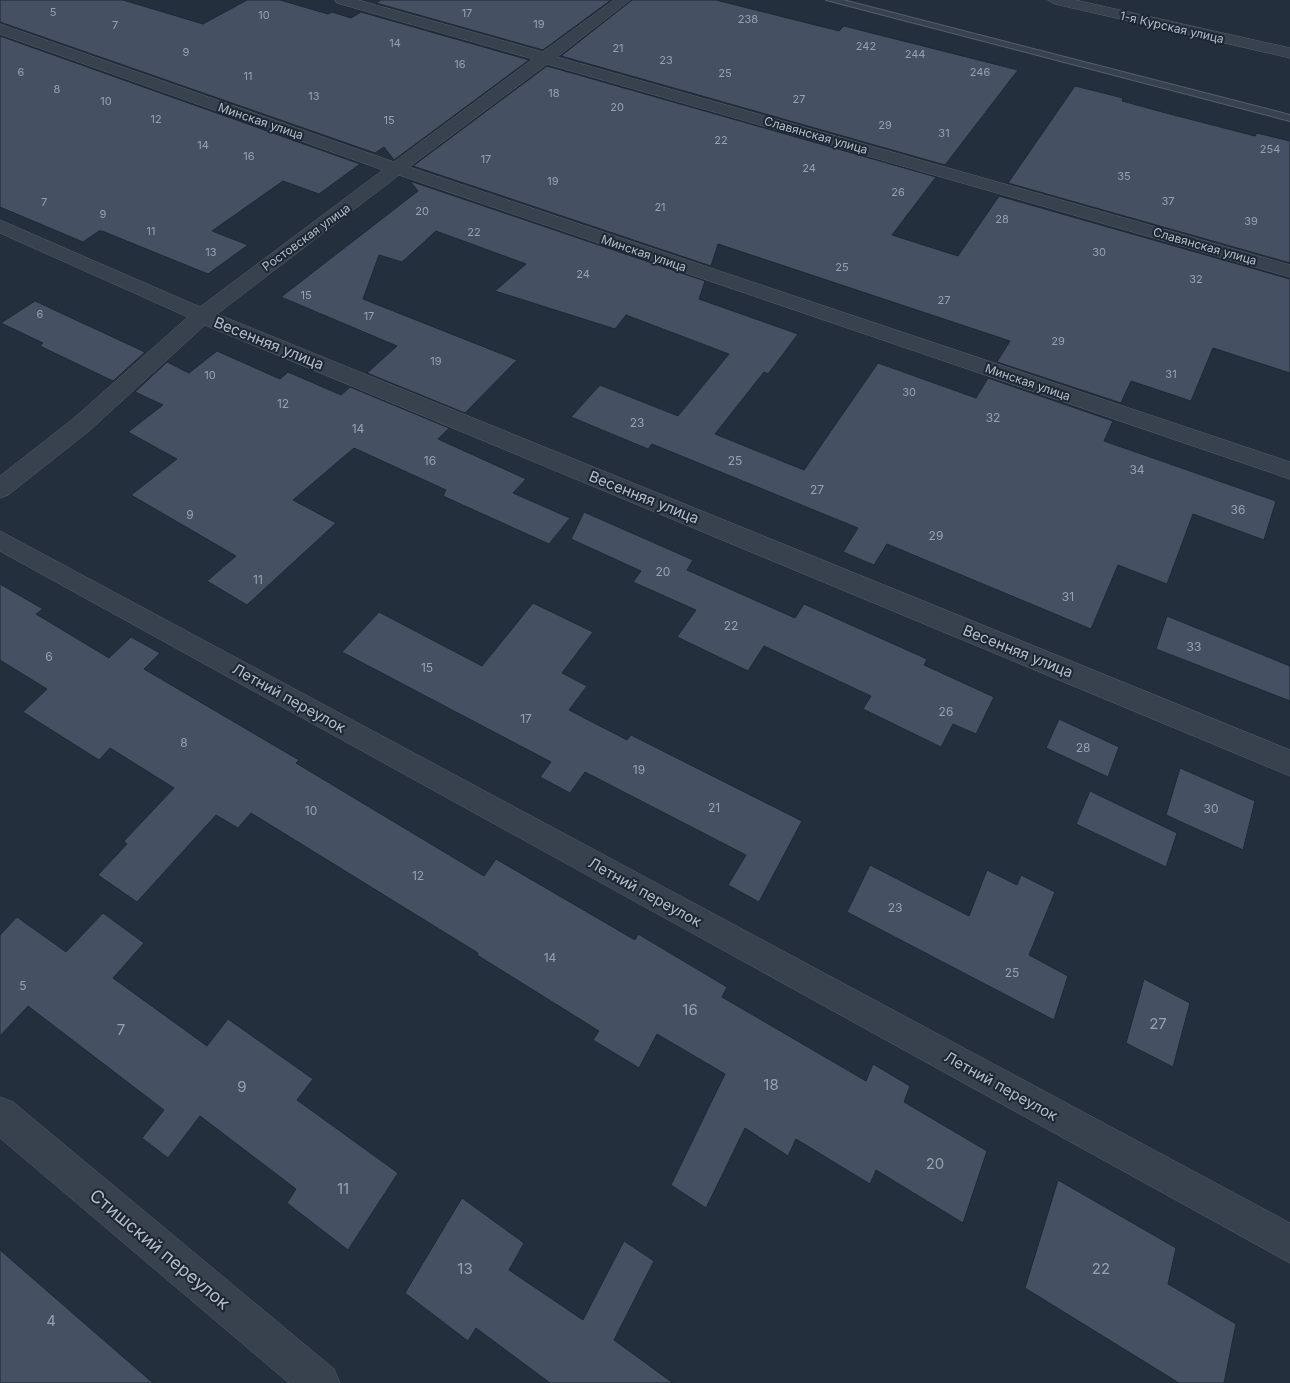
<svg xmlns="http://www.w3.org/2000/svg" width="1290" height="1383" viewBox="0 0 1290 1383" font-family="Inter,sans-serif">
	<rect width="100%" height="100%" fill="#242f3e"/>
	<g fill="#455162" stroke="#1f2835">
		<path d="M0,0H123L203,24L247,0H280L328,14L332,12L351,18L361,12L529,60L394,160L384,147L375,153L0,22Z"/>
		<path d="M381,0H611L543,50L376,3Z"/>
		<path d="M632,0H716L839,31L844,26L1018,70L945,165L561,56Z"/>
		<path d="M0,36L360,164L319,194L283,181L212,231L248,245L208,274L102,231H99L83,242L0,207Z"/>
		<path d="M547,66L936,177L892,235L958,256L999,196L1290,279V373L1213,348L1191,401L1131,381L1121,403L997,362L1010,341L718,244L711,266L413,166Z"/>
		<path d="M1075,86L1123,98L1122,101L1166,113L1255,136L1257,133L1290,141V263L1008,183Z"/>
		<path d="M410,181L705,281L699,299L798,334L768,374L764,372L715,434L804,470L878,363L976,398L988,378L1113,421L1104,441L1276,501L1264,540L1193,514L1167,584L1118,565L1091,629L887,544L874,565L843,552L858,528L652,444L648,449L571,417L600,385L678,416L729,354L626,315L615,329L495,291L526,264L436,231L402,262L379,255L363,299L517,360L465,413L367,373L397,346L281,297L418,191Z"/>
		<path d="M35,301L145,352L113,381L40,346L43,343L1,323Z"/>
		<path d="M217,351L280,379L288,372L341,395L350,387L449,428L438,439L526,479L513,493L570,518L549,544L443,496L446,490L354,448L293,500L336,523L247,605L207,581L236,556L131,495L177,459L128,432L163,405L135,392L167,362L189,373Z"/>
		<path d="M584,512L693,560L687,570L795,618L804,604L927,659L924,665L994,697L976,734L953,724L941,747L863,709L871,696L764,646L748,671L677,637L696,610L633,582L641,571L571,539Z"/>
		<path d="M0,584L43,609L36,614L109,658L131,637L160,653L144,669L299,760L296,763L484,876L496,859L635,940L638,934L727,987L722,997L866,1081L873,1064L910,1086L904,1102L987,1151L963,1223L876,1170L870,1184L796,1139L788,1156L745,1128L706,1208L671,1185L725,1074L657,1034L639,1068L593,1040L599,1031L477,955L478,953L251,813L238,828L216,815L137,902L98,875L127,844L124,841L174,788L110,748L99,760L23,712L47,689L0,660Z"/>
		<path d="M533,603L593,632L562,673L587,686L569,710L627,740L631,735L802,821L759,902L728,885L746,855L585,772L570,793L540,777L551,762L342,652L379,612L482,666Z"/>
		<path d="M1167,616L1290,666V701L1156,649Z"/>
		<path d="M1059,719L1119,747L1108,777L1046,748Z"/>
		<path d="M1180,768L1255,801L1243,850L1166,815Z"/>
		<path d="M1090,791L1177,833L1166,867L1076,824Z"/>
		<path d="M870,865L969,916L987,870L1017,885L1021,875L1055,892L1029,955L1068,976L1054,1020L847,912Z"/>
		<path d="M103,913L144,943L113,978L207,1046L228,1019L313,1079L297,1100L398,1173L348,1250L287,1203L296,1189L200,1116L168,1158L142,1138L164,1110L28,1006L0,1036V935L17,917L66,952Z"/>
		<path d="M1144,979L1190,1003L1173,1067L1126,1043Z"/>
		<path d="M1058,1180L1176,1248L1168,1284L1236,1324L1224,1383H1179L1025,1288Z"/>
		<path d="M462,1198L524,1243L509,1270L583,1320L624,1241L654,1261L614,1340L673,1383H550L476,1328L468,1341L405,1293Z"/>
		<path d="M0,1250L153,1383H0Z"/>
	</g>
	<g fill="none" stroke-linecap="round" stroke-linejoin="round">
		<defs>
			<path id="lane" d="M826,0H843L1290,115V121Z"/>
			<g id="street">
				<path d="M335,0H358L543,52L614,0H630L557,57L1290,265V277L547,64L409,167L1290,462V479L399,175L217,314L1290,750V776L205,325L89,431L8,495L0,498V476L73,419L188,317L0,233V220L200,307L383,170L0,34V24L394,162L533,59L337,3Z"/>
				<path d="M1048,0H1075L1290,48V58L1055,4Z"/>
				<path d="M0,531L1290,1223V1263L0,551Z"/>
				<path d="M0,1097L13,1102L334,1369L340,1383H289L0,1138Z"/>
			</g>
		</defs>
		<use href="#lane" stroke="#565f6c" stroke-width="2"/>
		<use href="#street" stroke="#565f6c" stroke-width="1"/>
		<use href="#lane" fill="#38414e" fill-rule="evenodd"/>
		<use href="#street" fill="#38414e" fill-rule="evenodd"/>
	</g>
	<g text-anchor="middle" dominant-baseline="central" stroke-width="4" stroke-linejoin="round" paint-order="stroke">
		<g font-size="11" fill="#98a1af">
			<text x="53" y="12">5</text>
			<text x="467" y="13">17</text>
			<text x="264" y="15">10</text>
			<text x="748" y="19">238</text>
			<text x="539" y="24">19</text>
			<text x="115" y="25">7</text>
			<text x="395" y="43">14</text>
			<text x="866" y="46">242</text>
			<text x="618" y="48">21</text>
			<text x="186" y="52">9</text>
			<text x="915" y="54">244</text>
			<text x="666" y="60">23</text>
			<text x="460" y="64">16</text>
			<text x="21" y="72">6</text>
			<text x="980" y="72">246</text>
			<text x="725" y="73">25</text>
			<text x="248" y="76">11</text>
			<text x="57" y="89">8</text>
			<text x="554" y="93">18</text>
			<text x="314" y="96">13</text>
			<text x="799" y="99">27</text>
			<text x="106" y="101">10</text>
			<text x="617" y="107">20</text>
			<text x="156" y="119">12</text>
			<text x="389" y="120">15</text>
			<text x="885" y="125">29</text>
			<text x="944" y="133">31</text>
			<text x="721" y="140">22</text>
			<text x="203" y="145">14</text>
			<text x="1270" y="149">254</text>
			<text x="249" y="156">16</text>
			<text x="486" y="159">17</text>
			<text x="809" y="168">24</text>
			<text x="1124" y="176">35</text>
			<text x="553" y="181">19</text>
			<text x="898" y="192">26</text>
			<text x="1168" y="201">37</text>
			<text x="44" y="202">7</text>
			<text x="660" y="207">21</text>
			<text x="422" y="211">20</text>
			<text x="103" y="214">9</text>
			<text x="1002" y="219">28</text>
			<text x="1251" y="221">39</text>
			<text x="151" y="231">11</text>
			<text x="474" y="232">22</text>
			<text x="211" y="252">13</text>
			<text x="1099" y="252">30</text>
			<text x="842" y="267">25</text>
			<text x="583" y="274">24</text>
			<text x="1196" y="279">32</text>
			<text x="306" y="295">15</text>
			<text x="944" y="300">27</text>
			<text x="40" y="314">6</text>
			<text x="369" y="316">17</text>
			<text x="1058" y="341">29</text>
			<text x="436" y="361">19</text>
			<text x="1171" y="374">31</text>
			<text x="210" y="375">10</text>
			<text x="909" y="392">30</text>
		</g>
		<g font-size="12" fill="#b4bcc9" stroke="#1d2633">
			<text transform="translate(1172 27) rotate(13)">1-я Курская улица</text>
			<text transform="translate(261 121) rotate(19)">Минская улица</text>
			<text transform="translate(816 135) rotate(16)">Славянская улица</text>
			<text transform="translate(306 237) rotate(-36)">Ростовская улица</text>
			<text transform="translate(1205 246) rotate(16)">Славянская улица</text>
			<text transform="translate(644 253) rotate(19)">Минская улица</text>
			<text transform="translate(1028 382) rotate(19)">Минская улица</text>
		</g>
		<g font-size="12" fill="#98a1af">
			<text x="283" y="403">12</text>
			<text x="993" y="417">32</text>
			<text x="637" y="422">23</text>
			<text x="358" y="428">14</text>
			<text x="430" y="460">16</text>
			<text x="735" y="460">25</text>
			<text x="1137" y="469">34</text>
			<text x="817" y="489">27</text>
			<text x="1238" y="509">36</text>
			<text x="190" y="514">9</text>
			<text x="936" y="535">29</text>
			<text x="663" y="571">20</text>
			<text x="258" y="579">11</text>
			<text x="1068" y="596">31</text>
			<text x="731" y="625">22</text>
			<text x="1194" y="646">33</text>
			<text x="49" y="656">6</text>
			<text x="427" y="667">15</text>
			<text x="946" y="711">26</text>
			<text x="526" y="718">17</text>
			<text x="184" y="742">8</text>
			<text x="1083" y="747">28</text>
			<text x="639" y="769">19</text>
			<text x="714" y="807">21</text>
			<text x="1211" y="808">30</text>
			<text x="311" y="810">10</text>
			<text x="418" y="875">12</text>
			<text x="895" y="907">23</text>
			<text x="550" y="957">14</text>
			<text x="1012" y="972">25</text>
			<text x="23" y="985">5</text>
		</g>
		<g font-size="15" fill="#b4bcc9" stroke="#1d2633">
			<text transform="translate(269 343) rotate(22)">Весенняя улица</text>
			<text transform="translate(644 497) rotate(22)">Весенняя улица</text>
			<text transform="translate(1018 651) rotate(22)">Весенняя улица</text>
			<text transform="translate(289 698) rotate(29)">Летний переулок</text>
			<text transform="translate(645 892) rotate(29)">Летний переулок</text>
			<text transform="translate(1001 1086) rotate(29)">Летний переулок</text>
		</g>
		<g font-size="15" fill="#98a1af">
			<text x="690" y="1009">16</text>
			<text x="1158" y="1023">27</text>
			<text x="121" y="1029">7</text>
			<text x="771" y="1084">18</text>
			<text x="242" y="1086">9</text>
			<text x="935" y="1163">20</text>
			<text x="343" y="1188">11</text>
			<text x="465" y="1268">13</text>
			<text x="1101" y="1268">22</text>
			<text x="51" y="1320">4</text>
		</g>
		<g font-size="18" fill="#b4bcc9" stroke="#1d2633">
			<text transform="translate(160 1249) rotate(40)">Стишский переулок</text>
		</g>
	</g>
</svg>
